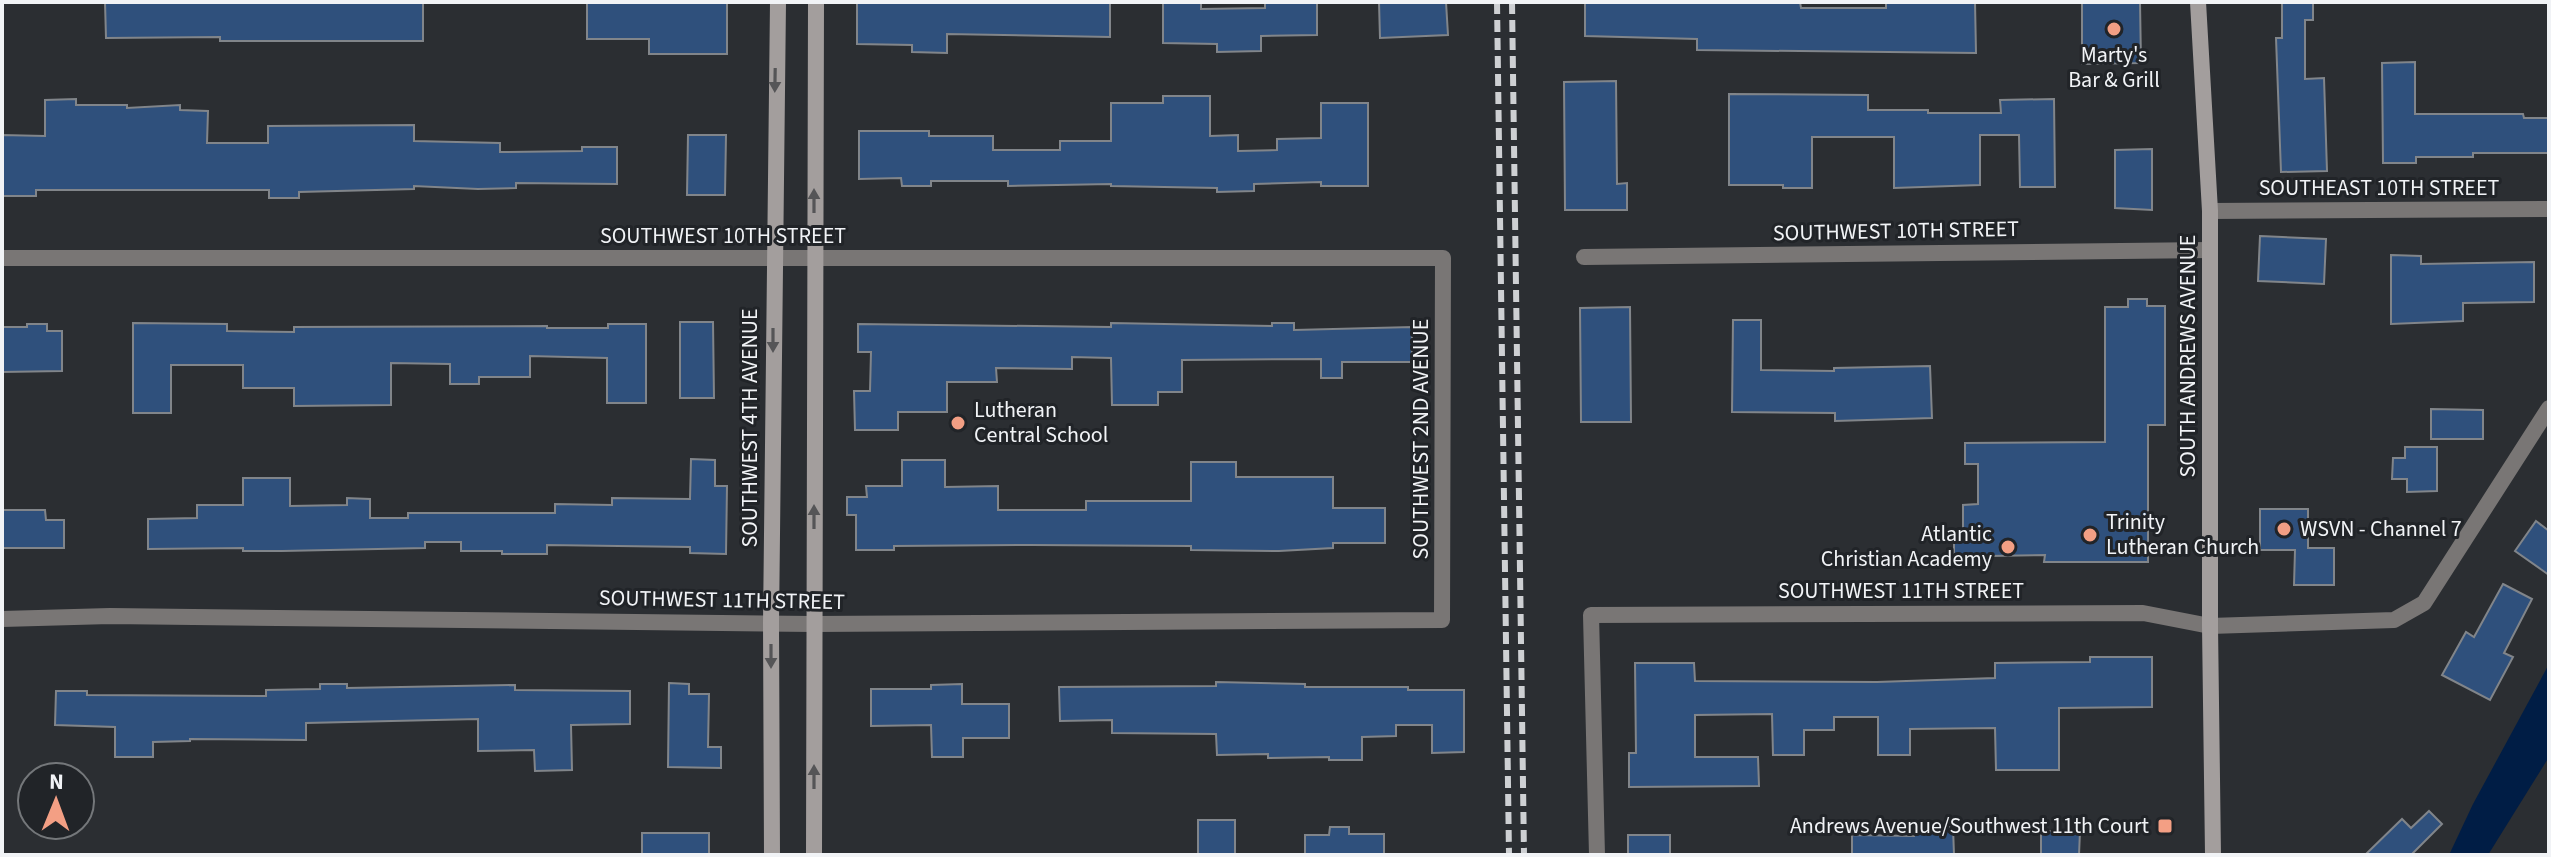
<svg xmlns="http://www.w3.org/2000/svg" width="2551" height="857" viewBox="0 0 2551 857" font-family="'Source Sans 3',sans-serif">
	<rect width="100%" height="100%" fill="#2b2e32"/>
	<path fill="#001d45" d="M2549,664V757L2488,855H2449L2473,804Z"/>
	<g fill="#2f507c" stroke="#81858a" stroke-width="2">
		<path d="M105,2H423V41H220V37L106,38Z"/>
		<path d="M587,2H727V54H649V39H587Z"/>
		<path d="M857,2H1110V37L947,34V53L912,52V45L857,44Z"/>
		<path d="M1163,2H1201V9L1265,8V2H1317V35L1261,36V51L1217,52V44L1163,43Z"/>
		<path d="M1379,2H1446L1448,35L1380,38Z"/>
		<path d="M1585,2H1800L1801,8H1886V2H1975L1976,53L1697,50V39L1585,36Z"/>
		<path d="M2082,2H2140L2141,63L2082,64Z"/>
		<path d="M2282,2H2313V20H2305V79L2324,78L2327,171L2281,172L2276,38H2282Z"/>
		<path d="M2415,62V114H2523L2524,118H2549V153H2473V157H2416V163H2383L2382,63Z"/>
		<path d="M1616,81L1617,184L1627,183V210H1565L1564,82Z"/>
		<path d="M1729,94L1868,95V110H1928V113H2001L2000,100L2054,99L2055,187H2020L2019,135H1980V185L1894,188V137H1812V188H1783V185H1729Z"/>
		<path d="M1163,96H1210V136L1238,135V151L1277,150V139L1321,138V103H1368V186H1321V182L1254,184V191L1217,192V188L1111,186V184L1008,186V181H931V186H902L901,178L859,179V131H929V136H993V150H1060V141H1111V103H1163Z"/>
		<path d="M76,99V105H127V108L180,105V110L208,111L207,143H268V126L414,125V141L500,143V152L582,151V147H617V184L516,183V188L478,189L414,186V189L299,192V198H269V190H36V196H2V135L45,136V100Z"/>
		<path d="M688,135H726L725,195H687Z"/>
		<path d="M2152,149V210L2115,208V150Z"/>
		<path d="M2260,236L2326,239L2324,284L2258,281Z"/>
		<path d="M2391,255L2421,256V264L2534,262V302L2463,303V321L2391,324Z"/>
		<path d="M2128,299H2147V306H2165V425H2148V562H2044L2045,555L1990,556V566H1954V531H1963V505L1978,504V464H1965V443L2105,442V307H2128Z"/>
		<path d="M1630,307L1631,422H1581L1580,308Z"/>
		<path d="M1733,320H1761V370L1834,371V368L1930,366L1932,418L1835,421V413L1732,412Z"/>
		<path d="M680,322H713L714,398H680Z"/>
		<path d="M133,323L227,324V331L294,332V327L547,326V328H608V324H646V403H607V358L530,356V377H479V384H450V364L391,363V405L294,406V388H243V365H171V413H133Z"/>
		<path d="M1111,323L1272,326V323H1294V330L1412,327V362H1342V378H1321V359L1182,360V392H1158V405H1112L1111,358L1072,357V369L996,368L997,382H947V412H898V430H855L854,391H870L871,352H858V324L1111,327Z"/>
		<path d="M27,324H47V331H62V371L2,372V327H27Z"/>
		<path d="M2431,409L2483,410V439H2431Z"/>
		<path d="M2405,447H2437V491L2407,492V479H2392L2393,458H2405Z"/>
		<path d="M691,459L715,460V486H727L726,554L690,553V547L547,545V554H502V551H461V542H425V548L282,551H243V548L148,549V519L197,518V505H243V478H290V506L347,505V498L370,499V518H408V513H555V504L612,505V498L690,499Z"/>
		<path d="M902,460H945V487L998,486V510H1086V501H1191V462H1236V477H1333V508H1385V543H1333V548L1279,551L1191,550V546L1032,545L894,546V550H856V515H847V497H867L866,486H902Z"/>
		<path d="M2260,509H2308V548H2334V585H2294L2295,550H2260Z"/>
		<path d="M2,510H45L46,520H64V548H2Z"/>
		<path d="M2536,521L2549,531V575L2515,551Z"/>
		<path d="M2503,584L2532,599L2504,653L2513,657L2490,700L2442,675L2466,632L2474,637Z"/>
		<path d="M2090,657H2152V707L2059,708V770H1996L1995,728L1910,729V755H1878V717H1834V730H1804V755H1773L1772,714L1695,715V757H1758L1759,786L1629,787V753H1636L1635,663H1694L1695,681L1877,682L1995,678V663L2090,662Z"/>
		<path d="M1216,682L1305,684V687H1408V690H1464V752L1432,753V725H1396V736L1362,737V760H1329V757L1268,758V754L1217,755L1216,734L1112,733V720L1060,721L1059,687L1216,686Z"/>
		<path d="M669,683L689,684V694H709L708,747H721V768L668,767Z"/>
		<path d="M320,684H347V688L515,685V690L630,691V724L571,725L572,770L535,771L534,750L478,751V719L306,723V740L190,739V741L153,742V757H115V727L55,725L56,691H87V695L266,696V690L320,689Z"/>
		<path d="M962,684V704H1009V738H963V757H932L931,725L871,726V689H931V685Z"/>
		<path d="M2429,811L2442,824L2411,855H2365L2402,819L2411,828Z"/>
		<rect x="1198" y="820" width="37" height="35"/>
		<path d="M1330,827H1349V834H1384V855H1305V835H1329Z"/>
		<path d="M1914,827H1953L1954,855H1852V835L1914,836Z"/>
		<path d="M2041,831H2080L2079,855H2041Z"/>
		<rect x="642" y="833" width="67" height="22"/>
		<rect x="1628" y="835" width="42" height="20"/>
	</g>
	<g fill="none" stroke-linecap="round" stroke-linejoin="round">
		<g stroke="#797675" stroke-width="16">
			<path d="M2210,211L2549,209"/>
			<path d="M1584,257L2210,250"/>
			<path d="M2,258H1443L1442,620L814,624L110,616L2,619"/>
			<path d="M1597,855L1591,615L2143,613L2210,626L2394,620L2424,603L2549,408"/>
		</g>
		<g stroke="#a39e9d" stroke-width="16">
			<path d="M2198,2L2210,211V626L2213,855"/>
			<path d="M772,855L771,623L778,2"/>
			<path d="M814,855L816,2"/>
		</g>
		<g stroke="#ced0d3" stroke-width="6" stroke-dasharray="12 6" stroke-linecap="butt">
			<path d="M1497,2L1509,855"/>
			<path d="M1512,2L1524,855"/>
		</g>
	</g>
	<defs><path id="oneway-solid" d="M-6-.8H1V-3.2L6.5 0L1 3.2V.8H-6Z" transform="scale(2)"/></defs>
	<g fill="#555557">
		<use href="#oneway-solid" transform="translate(775 80) rotate(91)"/>
		<use href="#oneway-solid" transform="translate(814 201) rotate(-90)"/>
		<use href="#oneway-solid" transform="translate(773 340) rotate(90)"/>
		<use href="#oneway-solid" transform="translate(814 517) rotate(-90)"/>
		<use href="#oneway-solid" transform="translate(771 656) rotate(90)"/>
		<use href="#oneway-solid" transform="translate(814 777) rotate(-90)"/>
	</g>
	<g fill="#f39f84" stroke="#212428" stroke-width="3">
		<circle cx="2114" cy="29" r="8"/>
		<circle cx="958" cy="423" r="8"/>
		<circle cx="2284" cy="529" r="8"/>
		<circle cx="2090" cy="535" r="8"/>
		<circle cx="2008" cy="547" r="8"/>
		<rect x="2157" y="818" width="16" height="16" rx="4"/>
	</g>
	<g text-anchor="middle" dominant-baseline="central" stroke-width="6" stroke-linejoin="round" paint-order="stroke">
		<g font-size="22" fill="#f1f3f6" stroke="#212428" text-anchor="start">
			<text x="2114" y="55" text-anchor="middle">Marty's<tspan x="2114" dy="25">Bar &amp; Grill</tspan></text>
			<text x="974" y="410">Lutheran<tspan x="974" dy="25">Central School</tspan></text>
			<text x="2106" y="522">Trinity<tspan x="2106" dy="25">Lutheran Church</tspan></text>
			<text x="2300" y="529">WSVN - Channel 7</text>
			<text x="1992" y="534" text-anchor="end">Atlantic<tspan x="1992" dy="25">Christian Academy</tspan></text>
			<text x="2149" y="826" text-anchor="end">Andrews Avenue/Southwest 11th Court</text>
		</g>
		<g font-size="22" fill="#f1f3f6" stroke="#212428">
			<text x="2379" y="188">SOUTHEAST 10TH STREET</text>
			<text transform="translate(1896 231) rotate(-1)">SOUTHWEST 10TH STREET</text>
			<text x="723" y="236">SOUTHWEST 10TH STREET</text>
			<text transform="translate(2188 356) rotate(-90)">SOUTH ANDREWS AVENUE</text>
			<text transform="translate(750 428) rotate(-90)">SOUTHWEST 4TH AVENUE</text>
			<text transform="translate(1421 439) rotate(-90)">SOUTHWEST 2ND AVENUE</text>
			<text x="1901" y="591">SOUTHWEST 11TH STREET</text>
			<text transform="translate(722 600) rotate(1)">SOUTHWEST 11TH STREET</text>
		</g>
	</g>
	<rect width="2551" height="857" fill="none" stroke="#f1f3f6" stroke-width="8"/>
	<g transform="translate(56 801) rotate(1)"><circle r="38" fill="#212428" stroke="#74777a" stroke-width="2"/>
	<path d="M0-6L14 30L0 20L-14 30Z" fill="#f39f84"/>
	<text y="-12" font-size="22" font-weight="bold" text-anchor="middle" fill="#f1f3f6">N</text>
	</g>
</svg>
